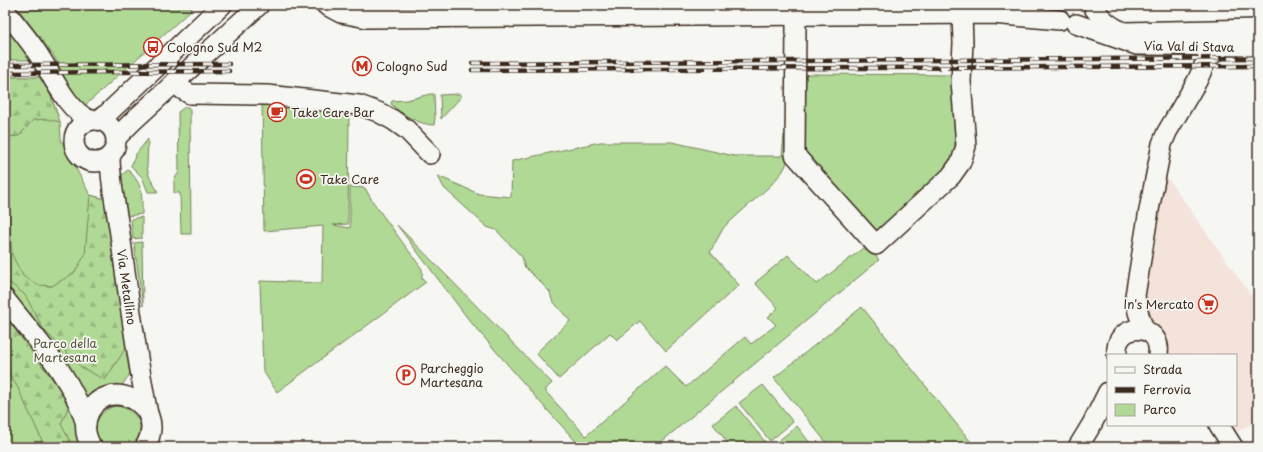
<svg xmlns="http://www.w3.org/2000/svg" width="1263" height="452" viewBox="0 0 1263 452" font-family="'Playpen Sans',sans-serif">
	<defs>
		<pattern id="forest-firs" width="22" height="20" patternUnits="userSpaceOnUse"><rect width="22" height="20" fill="#b0d996"/><path d="M5 1l3.5 6h-7zM16 11l3.5 6h-7z" fill="#98ba81"/></pattern>
	</defs>
	<rect width="100%" height="100%" fill="#f6f6f2"/>
	<filter id="ink" filterUnits="userSpaceOnUse"><feTurbulence type="fractalNoise" baseFrequency=".025" numOctaves="2"/><feDisplacementMap in="SourceGraphic" scale="8" xChannelSelector="R" yChannelSelector="G"/><feConvolveMatrix kernelMatrix="1 2 1 2 8 2 1 2 1" color-interpolation-filters="sRGB"/></filter>
	<g filter="url(#ink)">
		<path fill="#f4e3db" d="M1156,175L1166,176L1258,305V419L1250,425L1226,437L1219,425H1236V355H1165L1136,288Z"/>
		<g fill="#b0d996" stroke="#76825a">
			<path d="M191,7V10L80,110L54,56L19,10Z"/>
			<path d="M5,24L33,60H5Z"/>
			<path d="M813,74L953,75L955,148L954,156L946,170L873,235L800,154L802,75Z"/>
			<path d="M5,77H44L60,122L61,140L90,195L105,199L114,275L130,374L115,395L83,425L93,447H5Z"/>
			<path d="M430,94H434L435,118L434,125C420,125 401,114 391,104L392,101L407,100Z"/>
			<path d="M459,94H461V97L441,119L440,95Z"/>
			<path d="M262,103L349,111L348,224L333,225L350,228V187L365,188L373,202L422,269V278L426,282L277,392L263,371L260,281L322,283L323,226L264,231Z"/>
			<path d="M185,107H188L190,110L191,234H181L180,193H174V180L179,172L178,112Z"/>
			<path d="M784,135H790V156L783,171L771,185L724,227L710,252L739,285L666,351L640,321L617,340L610,333L559,379L536,353L570,321L552,300L550,292L524,266L522,257L496,230L487,227L444,188L438,176L479,194L511,197L512,161L600,142H672L734,156H782Z"/>
			<path d="M148,139L147,168L149,176L158,192H148L142,177L131,166L136,154Z"/>
			<path d="M128,170C143,184 142,194 142,214L127,216L123,195L118,178Z"/>
			<path d="M142,217V238L133,239L131,219Z"/>
			<path d="M397,225L552,383L546,389V392L586,436L665,366L686,387L745,337L751,344L776,325L768,317L778,308L755,283L788,255L817,284L867,245L879,260L655,447H581L540,402L469,320Z"/>
			<path d="M142,242L143,306L134,243Z"/>
			<path d="M862,307L975,447H830L774,378Z"/>
			<path d="M763,385L793,422L770,441L739,403Z"/>
			<path d="M115,406C140,408 150,434 128,447H107C87,435 95,412 115,406Z"/>
			<path d="M736,406L766,443L761,447H731L713,424Z"/>
			<path d="M797,426L813,447H775L773,445Z"/>
		</g>
		<g fill="url(#forest-firs)" stroke="#76825a">
			<path d="M5,77H44L60,122L47,119L33,120L19,136L6,137Z"/>
			<path d="M5,163L12,255L23,276L38,285L52,286L74,273L85,255L90,195L105,199L129,343L105,380L81,367L44,330L25,295L5,279Z"/>
			<path d="M5,316L70,403L61,424L73,447H45L17,386L5,368Z"/>
		</g>
		<g fill="none" stroke-linecap="round" stroke-linejoin="round">
			<defs>
				<g id="minor">
					<path d="M326,5L341,13L367,18L992,14L1060,20"/>
					<path d="M1094,8C1103,20 1110,27 1124,32L1258,29"/>
					<path d="M5,10C15,24 27,37 36,51C51,72 67,111 90,120"/>
					<path d="M795,15L796,21L795,155L876,245L951,176L961,162L966,146L961,81L963,43L962,15"/>
					<path d="M1076,24L1137,45L1258,46"/>
					<path d="M175,82L183,90L190,94L267,95L359,105L378,112L393,120L407,130L430,154"/>
					<circle cx="95" cy="141" r="21"/>
					<path d="M98,120L108,113L222,5"/>
					<path d="M116,138L132,122L259,5"/>
					<path d="M110,156C110,182 116,207 120,234C128,294 136,354 148,414"/>
					<path d="M5,299C35,338 72,376 86,424"/>
					<path d="M1144,330L1138,312L1135,296L1149,210L1162,144L1167,132L1197,81L1207,59L1222,46"/>
					<path d="M1117,355C1113,321 1163,321 1158,355"/>
					<path d="M1219,425L1233,447"/>
					<path d="M92,447C86,438 84,428 87,418C100,373 172,401 145,447"/>
					<path d="M1078,447L1092,424L1108,392"/>
				</g>
			</defs>
			<use href="#minor" stroke="#3b2a1e" stroke-width="22"/>
			<use href="#minor" stroke="#f6f6f2" stroke-width="19"/>
			<defs>
				<g id="rail">
					<path d="M472,63L1258,58"/>
					<path d="M5,65L229,64"/>
					<path d="M472,70L1258,66"/>
					<path d="M5,73L229,71"/>
				</g>
			</defs>
			<use href="#rail" stroke="#3b2a1e" stroke-width="4.5"/>
			<use href="#rail" stroke="#f6f6f2" stroke-width="3" stroke-dasharray="9" stroke-linecap="butt"/>
		</g>
	</g>
	<defs>
		<symbol id="bus-ring" viewBox="-11 -11 22 22"><circle r="9.5" fill="#f6f6f2" stroke="#c8321e" stroke-width="1.5"/><path d="M-5-6H5V4H4V6H2V4H-2V6H-4V4H-5ZM-3.5-4V0h7V-4ZM-3.5 1.2v1.5H-2V1.2ZM2 1.2v1.5H3.5V1.2Z" fill="#c8321e"/></symbol>
		<symbol id="metro-ring" viewBox="-11 -11 22 22"><circle r="9.5" fill="#f6f6f2" stroke="#c8321e" stroke-width="1.5"/><path d="M-5.5 5V-5H-3L0 0L3-5H5.5V5H3V-.5L0 4L-3-.5V5Z" fill="#c8321e"/></symbol>
		<symbol id="cafe-ring" viewBox="-11 -11 22 22"><circle r="9.5" fill="#f6f6f2" stroke="#c8321e" stroke-width="1.5"/><path d="M-5.5-4.5H6V0H3Q3 3.5 0 3.5H-2.5Q-5.5 3.5-5.5 0ZM3-3.2v2h1.7v-2ZM-6 4.5H4V6H-6Z" fill="#c8321e"/></symbol>
		<symbol id="stadium-ring" viewBox="-11 -11 22 22"><circle r="9.5" fill="#f6f6f2" stroke="#c8321e" stroke-width="1.5"/><path d="M0-5a6.5 5 0 1 0 0 10a6.5 5 0 1 0 0-10ZM-3.5-1.8h7v3.6h-7Z" fill="#c8321e"/></symbol>
		<symbol id="supermarket-ring" viewBox="-11 -11 22 22"><circle r="9.5" fill="#f6f6f2" stroke="#c8321e" stroke-width="1.5"/><path d="M-6-5.5h2.5l.6 2H6L4.5 2H-2.5L-4.4-4H-6ZM-1.5 3.2a1.3 1.3 0 1 0 .1 0ZM3 3.2a1.3 1.3 0 1 0 .1 0Z" fill="#c8321e"/></symbol>
		<symbol id="parking-ring" viewBox="-11 -11 22 22"><circle r="9.5" fill="#f6f6f2" stroke="#c8321e" stroke-width="1.5"/><path d="M-3.5-5.5H1a3.5 3.5 0 0 1 0 7H-1V5.5H-3.5ZM-1-3.4V-.6H.8a1.4 1.4 0 0 0 0-2.8Z" fill="#c8321e"/></symbol>
	</defs>
	<g fill-rule="evenodd">
		<use href="#bus-ring" x="142" y="36" width="22" height="22"/>
		<use href="#metro-ring" x="351" y="55" width="22" height="22"/>
		<use href="#cafe-ring" x="266" y="101" width="22" height="22"/>
		<use href="#stadium-ring" x="295" y="168" width="22" height="22"/>
		<use href="#supermarket-ring" x="1197" y="293" width="22" height="22"/>
		<use href="#parking-ring" x="395" y="364" width="22" height="22"/>
	</g>
	<g text-anchor="middle" dominant-baseline="central" stroke-width="3.5" stroke-linejoin="round" paint-order="stroke">
		<g font-size="12" fill="#3b2a1e" stroke="#f6f6f2">
			<text transform="translate(1189 46) rotate(1)">Via Val di Stava</text>
			<text transform="translate(127 287) rotate(82)">Via Metallino</text>
		</g>
		<g font-size="12" fill="#3b2a1e" stroke="#f6f6f2" text-anchor="start">
			<text x="167" y="47">Cologno Sud M2</text>
			<text x="376" y="66">Cologno Sud</text>
			<text x="291" y="112">Take Care Bar</text>
			<text x="320" y="179">Take Care</text>
			<text x="1194" y="304" text-anchor="end">In's Mercato</text>
			<text x="420" y="368">Parcheggio<tspan x="420" dy="14">Martesana</tspan></text>
		</g>
		<g font-size="12" fill="#58563c" stroke="#f6f6f2">
			<text x="65" y="343">Parco della<tspan x="65" dy="14">Martesana</tspan></text>
		</g>
	</g>
	<rect width="1263" height="452" fill="none" stroke="#f6f6f2" stroke-width="20"/>
	<rect x="10" y="10" width="1243" height="432" fill="none" stroke="#3b2a1e" stroke-width="1.5" filter="url(#ink)"/>
	<rect x="1107" y="354" width="130" height="72" fill="#f6f6f2" stroke="#aba49d"/>
	<rect x="1115" y="367" width="20" height="6" fill="#f6f6f2" stroke="#aba49d"/>
	<text x="1143" y="374" font-size="12" fill="#3b2a1e">Strada</text>
	<rect x="1115" y="387" width="20" height="6" fill="#3b2a1e" stroke="#aba49d"/>
	<text x="1143" y="394" font-size="12" fill="#3b2a1e">Ferrovia</text>
	<rect x="1115" y="404" width="20" height="12" fill="#b0d996" stroke="#aba49d"/>
	<text x="1143" y="414" font-size="12" fill="#3b2a1e">Parco</text>
</svg>
